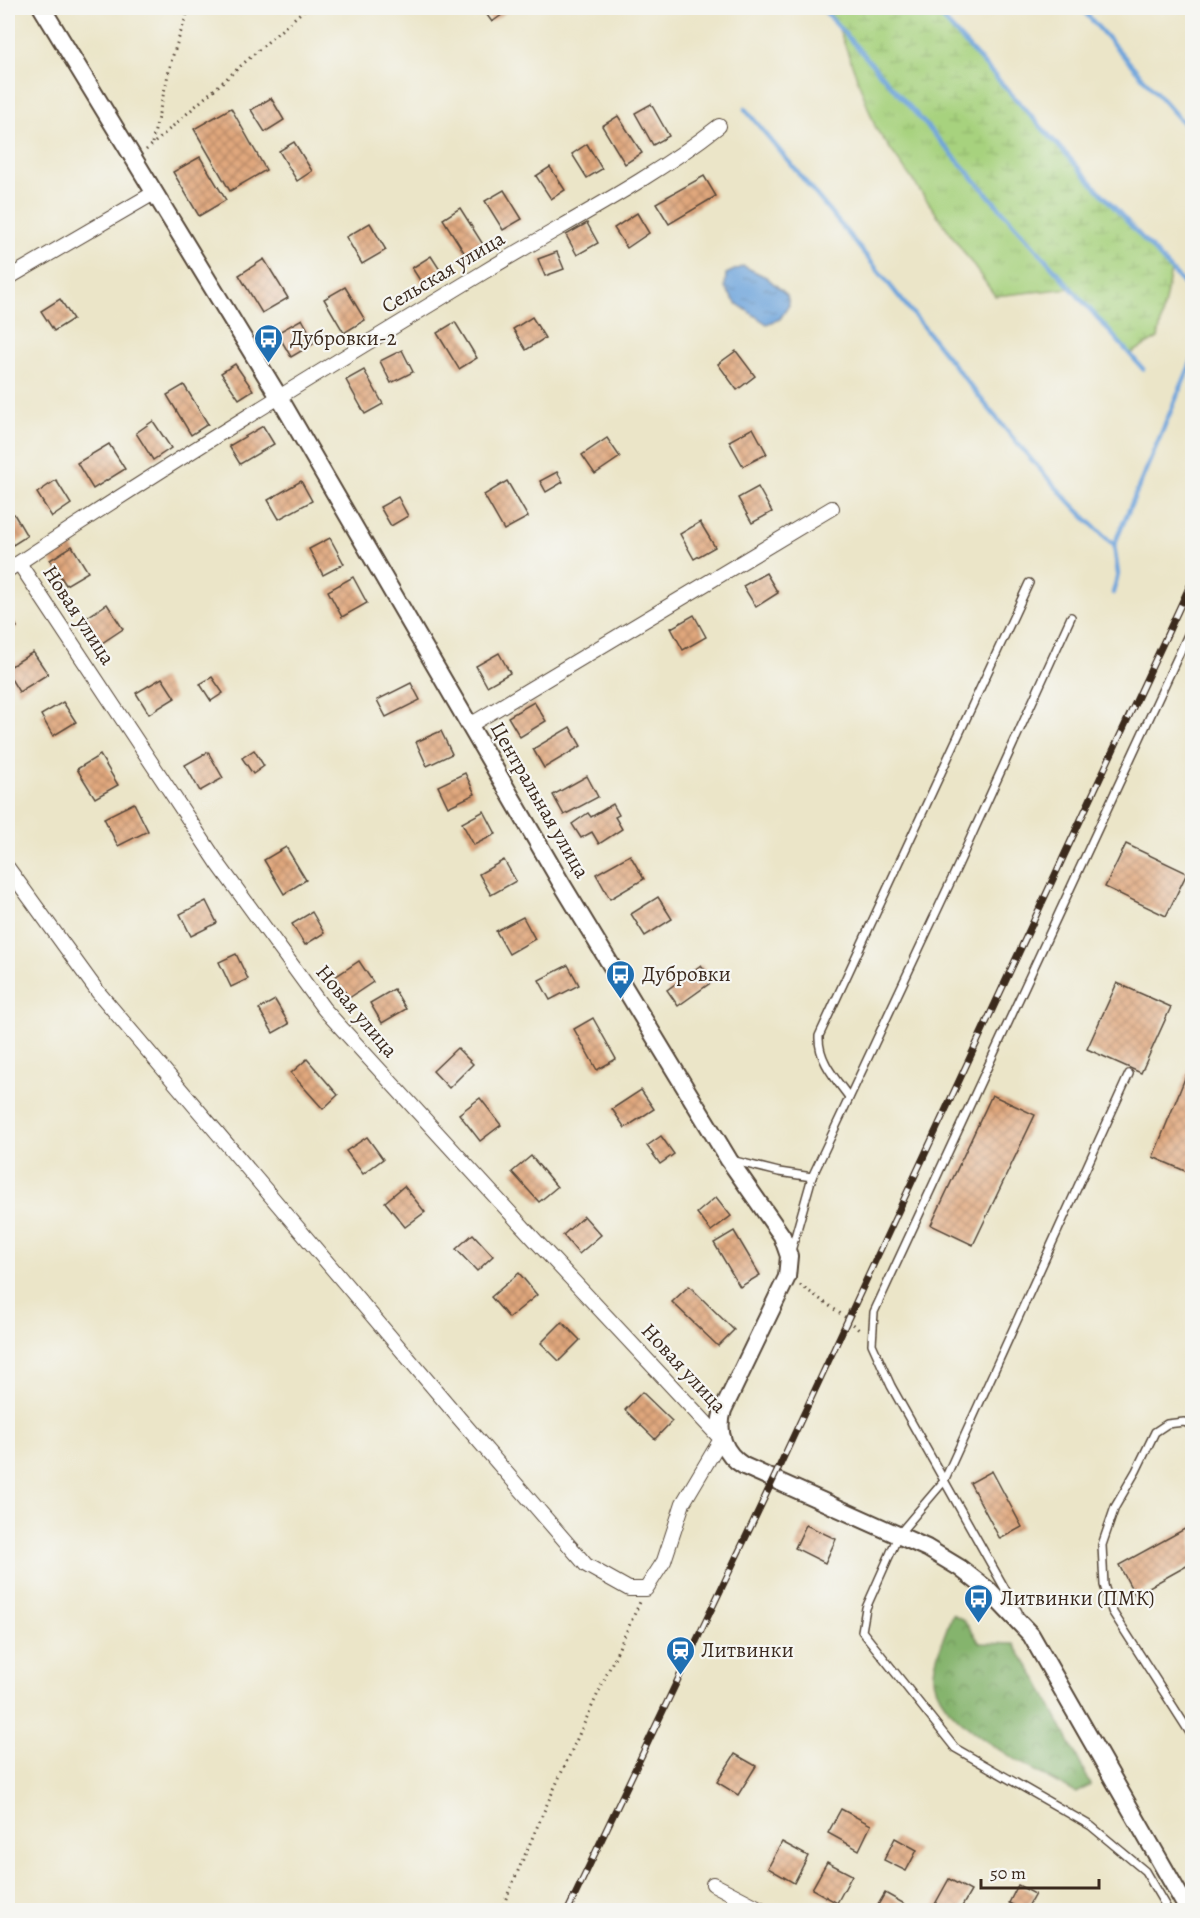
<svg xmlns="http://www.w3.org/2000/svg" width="1200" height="1918" viewBox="0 0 1200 1918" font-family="Alegreya,serif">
	<defs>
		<pattern id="grass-tufts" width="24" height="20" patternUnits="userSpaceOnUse" patternTransform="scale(1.5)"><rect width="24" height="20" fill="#a7d27e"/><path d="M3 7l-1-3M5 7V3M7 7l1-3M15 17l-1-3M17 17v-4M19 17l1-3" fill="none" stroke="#91b46c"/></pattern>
		<pattern id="forest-crowns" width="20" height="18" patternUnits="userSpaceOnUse" patternTransform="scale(1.5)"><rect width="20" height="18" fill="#85b46d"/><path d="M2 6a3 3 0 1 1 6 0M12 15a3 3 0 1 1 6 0" fill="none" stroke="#6e9359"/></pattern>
		<pattern id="wetland-marsh" width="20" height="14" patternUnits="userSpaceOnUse" patternTransform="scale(1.5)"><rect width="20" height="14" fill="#a7d27e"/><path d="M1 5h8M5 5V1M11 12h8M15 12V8" fill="none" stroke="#91b46c"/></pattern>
		<pattern id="water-ripples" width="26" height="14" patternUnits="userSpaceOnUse" patternTransform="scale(1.5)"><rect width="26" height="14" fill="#6ea4db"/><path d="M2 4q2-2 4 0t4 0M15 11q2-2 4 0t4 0" fill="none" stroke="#5c86b1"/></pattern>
		<pattern id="building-cross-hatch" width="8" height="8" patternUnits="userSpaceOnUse" patternTransform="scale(1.5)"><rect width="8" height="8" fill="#e0a77d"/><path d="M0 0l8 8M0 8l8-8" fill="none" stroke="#b78866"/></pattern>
	</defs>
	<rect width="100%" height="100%" fill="#f6f6f2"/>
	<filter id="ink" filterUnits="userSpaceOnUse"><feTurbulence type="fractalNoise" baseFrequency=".0167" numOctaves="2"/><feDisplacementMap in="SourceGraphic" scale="12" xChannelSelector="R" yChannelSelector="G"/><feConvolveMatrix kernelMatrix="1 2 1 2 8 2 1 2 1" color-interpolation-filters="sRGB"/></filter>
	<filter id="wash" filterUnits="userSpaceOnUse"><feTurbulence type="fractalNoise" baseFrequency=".008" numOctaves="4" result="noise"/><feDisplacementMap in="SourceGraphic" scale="24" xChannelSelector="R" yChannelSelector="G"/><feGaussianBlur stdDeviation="1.35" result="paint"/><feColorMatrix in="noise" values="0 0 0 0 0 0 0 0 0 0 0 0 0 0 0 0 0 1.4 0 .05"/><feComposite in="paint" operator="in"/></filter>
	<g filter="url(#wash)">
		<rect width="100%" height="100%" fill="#ebe5c8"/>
		<path fill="url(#grass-tufts)" stroke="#717e4e" stroke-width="1.5" d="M837,24L1072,288L995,296L876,129Z"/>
		<path fill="url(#forest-crowns)" stroke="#606f46" stroke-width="1.5" d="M952,1614L964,1620L980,1643L1014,1644L1040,1684L1091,1785L1076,1793C1040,1773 929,1721 934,1672C936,1653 946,1632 952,1614Z"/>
		<path fill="url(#wetland-marsh)" stroke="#717e4e" stroke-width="1.5" d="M822,8H933L1171,270L1158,338L1130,354Z"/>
		<path fill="url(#water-ripples)" stroke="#54677c" stroke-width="1.5" d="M743,266L766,277L787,295L789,305L780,319L767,324L736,303L725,288L726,274Z"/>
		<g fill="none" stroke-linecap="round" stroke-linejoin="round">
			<g stroke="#6ea4db" stroke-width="4.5">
				<path d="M822,8L1143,369"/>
				<path d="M933,8L1184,284"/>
				<path d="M1081,8L1192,133"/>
				<path d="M745,109C806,182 866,255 925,329C985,403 1043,481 1114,545"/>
				<path d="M1113,593L1118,574L1114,545L1192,361"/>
			</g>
		</g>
		<g id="blocks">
			<g fill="url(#building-cross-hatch)">
				<path d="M482,8H509L510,9L492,22Z"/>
				<path d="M271,98L284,120L265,132L251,110Z"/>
				<path d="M651,104L669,136L653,145L635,113Z"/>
				<path d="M231,108L266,170L230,191L194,129Z"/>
				<path d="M618,116L642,153L625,164L602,126Z"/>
				<path d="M294,142L312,171L297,181L279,151Z"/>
				<path d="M587,144L602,169L587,178L572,154Z"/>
				<path d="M200,157L226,200L199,216L173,172Z"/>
				<path d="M550,167L565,190L551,199L536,176Z"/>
				<path d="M704,176L716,196L669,224L656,203Z"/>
				<path d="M504,190L522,219L503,230L485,201Z"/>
				<path d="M460,208L484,246L467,257L443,219Z"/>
				<path d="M637,213L649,233L627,248L614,228Z"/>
				<path d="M370,223L386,250L362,264L346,237Z"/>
				<path d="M587,223L598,243L577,255L566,235Z"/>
				<path d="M557,252L564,269L545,276L538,259Z"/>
				<path d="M431,256L442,273L423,285L412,268Z"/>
				<path d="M264,259L288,298L262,313L239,275Z"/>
				<path d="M345,287L365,320L344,333L324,299Z"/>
				<path d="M60,299L73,319L54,331L41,311Z"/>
				<path d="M532,317L545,338L526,350L513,329Z"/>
				<path d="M302,319L315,343L291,357L277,333Z"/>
				<path d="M455,322L477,358L459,369L437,333Z"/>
				<path d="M402,350L413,372L391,383L380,361Z"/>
				<path d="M736,351L755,376L737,390L718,364Z"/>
				<path d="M235,364L253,390L239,399L221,373Z"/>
				<path d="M364,370L383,404L365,414L346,380Z"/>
				<path d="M184,385L208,424L191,435L167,395Z"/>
				<path d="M153,421L171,448L153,460L136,433Z"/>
				<path d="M263,426L274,444L240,464L229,446Z"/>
				<path d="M753,428L767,454L743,466L729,441Z"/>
				<path d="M607,438L620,457L595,474L582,455Z"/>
				<path d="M109,444L125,469L93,489L77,463Z"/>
				<path d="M557,472L563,482L546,492L540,481Z"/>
				<path d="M56,480L71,504L52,517L37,493Z"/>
				<path d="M301,481L312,501L279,519L268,500Z"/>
				<path d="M507,481L528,517L504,530L484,495Z"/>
				<path d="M758,487L772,512L752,523L738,498Z"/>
				<path d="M398,497L408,516L391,526L380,507Z"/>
				<path d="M14,514L27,536L13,545L8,536V518Z"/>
				<path d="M700,522L715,547L694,559L680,534Z"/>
				<path d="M330,538L344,564L323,575L309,549Z"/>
				<path d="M72,546L88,572L66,585L50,560Z"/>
				<path d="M766,573L778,593L756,607L743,586Z"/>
				<path d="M353,577L367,603L342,617L328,591Z"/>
				<path d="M107,604L123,629L102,643L86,618Z"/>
				<path d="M8,611L17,627L8,632Z"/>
				<path d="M694,615L706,637L683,650L671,628Z"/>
				<path d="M33,652L48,674L19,692L8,674V668Z"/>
				<path d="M499,653L510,673L487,686L476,666Z"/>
				<path d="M212,677L223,693L211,701L200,684Z"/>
				<path d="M162,678L175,698L149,714L136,693Z"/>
				<path d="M411,683L420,700L386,717L377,700Z"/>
				<path d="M63,702L76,722L53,736L41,715Z"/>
				<path d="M534,702L546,721L520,737L508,717Z"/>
				<path d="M570,727L581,746L544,768L533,749Z"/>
				<path d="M441,731L452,754L427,766L416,742Z"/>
				<path d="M254,750L264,766L253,774L242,758Z"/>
				<path d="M208,752L223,778L200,791L185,765Z"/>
				<path d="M100,755L118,785L95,798L77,769Z"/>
				<path d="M465,773L475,794L448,807L438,786Z"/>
				<path d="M587,776L598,797L564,815L553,795Z"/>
				<path d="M134,803L148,831L118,846L104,818Z"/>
				<path d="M613,804L619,815L615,817L622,829L599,844L592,832L581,838L572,824L588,813L591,817Z"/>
				<path d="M484,811L496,834L474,845L462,823Z"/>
				<path d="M1126,844L1187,873L1166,916L1105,887Z"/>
				<path d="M286,847L306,880L284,894L264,860Z"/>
				<path d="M630,855L644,879L610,899L596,874Z"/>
				<path d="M504,860L516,881L491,895L479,874Z"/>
				<path d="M658,897L672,919L645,936L631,914Z"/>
				<path d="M206,901L217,923L191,936L180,914Z"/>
				<path d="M312,912L324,933L305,945L292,924Z"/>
				<path d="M523,917L535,939L509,954L496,931Z"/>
				<path d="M236,954L248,979L231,987L219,962Z"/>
				<path d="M359,961L373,982L349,998L335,977Z"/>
				<path d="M568,965L579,985L550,1000L539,980Z"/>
				<path d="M701,965L713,981L678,1006L667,990Z"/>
				<path d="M1117,983L1171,1007L1141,1073L1087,1049Z"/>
				<path d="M394,989L406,1009L382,1023L370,1003Z"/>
				<path d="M275,1000L289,1024L273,1033L259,1009Z"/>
				<path d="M593,1018L616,1059L597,1070L574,1029Z"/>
				<path d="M457,1048L473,1064L449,1088L433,1071Z"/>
				<path d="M307,1059L338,1095L323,1109L291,1073Z"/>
				<path d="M1192,1061V1174L1153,1157Z"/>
				<path d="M641,1090L654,1109L625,1128L612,1109Z"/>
				<path d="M992,1095L1035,1115L973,1245L931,1225Z"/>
				<path d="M480,1098L501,1125L480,1141L459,1114Z"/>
				<path d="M661,1136L674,1154L660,1164L647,1146Z"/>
				<path d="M367,1137L383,1159L363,1174L346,1151Z"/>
				<path d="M531,1156L557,1187L539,1202L512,1172Z"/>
				<path d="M404,1186L425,1212L405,1227L385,1202Z"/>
				<path d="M716,1197L731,1216L711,1231L697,1213Z"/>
				<path d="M584,1216L601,1235L579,1254L563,1235Z"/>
				<path d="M734,1231L760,1275L740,1287L714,1243Z"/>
				<path d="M473,1234L493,1256L477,1271L456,1249Z"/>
				<path d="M519,1273L537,1295L509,1318L491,1297Z"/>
				<path d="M689,1286L734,1330L718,1346L672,1302Z"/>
				<path d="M562,1322L580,1340L559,1361L541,1343Z"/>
				<path d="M642,1392L672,1421L655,1439L625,1410Z"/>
				<path d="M992,1471L1022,1527L1000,1539L970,1483Z"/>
				<path d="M806,1525L836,1539L825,1563L795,1548Z"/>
				<path d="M1192,1525V1563L1135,1595L1119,1565Z"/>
				<path d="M735,1754L756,1766L738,1795L717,1782Z"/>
				<path d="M841,1809L871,1825L859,1850L828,1833Z"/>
				<path d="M895,1838L917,1850L906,1871L884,1860Z"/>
				<path d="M782,1842L808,1856L794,1883L768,1868Z"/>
				<path d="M827,1862L852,1875L837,1903L812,1889Z"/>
				<path d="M949,1879L971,1891L960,1910H941L934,1906Z"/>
				<path d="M1018,1885L1035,1894L1026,1910H1022L1009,1903Z"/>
				<path d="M885,1893L910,1907L908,1910H875Z"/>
			</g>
		</g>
	</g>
	<g filter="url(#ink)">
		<use href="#blocks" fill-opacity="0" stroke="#554638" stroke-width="1.5"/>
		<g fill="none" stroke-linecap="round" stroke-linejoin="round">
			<defs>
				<g id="service">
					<path d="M1129,1074L944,1481L899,1534L866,1608L862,1631L955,1748L1091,1826L1145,1871L1168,1910"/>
					<path d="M849,1097C835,1078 818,1060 819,1036L1029,583"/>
					<path d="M735,1161L779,1172L812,1177"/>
					<path d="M791,1251L812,1177L950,883L1071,617"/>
					<path d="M1192,1425L1184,1422L1167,1424L1155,1432L1136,1471L1115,1507L1102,1545L1104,1585L1112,1611L1192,1736"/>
					<path d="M1018,1612L891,1386L872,1344L874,1312L1192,626"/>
				</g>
				<g id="minor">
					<path d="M8,278L154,193"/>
					<path d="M8,570C164,466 324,369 484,272C561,225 648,182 719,126"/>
					<path d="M470,725L832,508"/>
					<path d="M8,868L98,992L459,1418L586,1565L629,1589H646L664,1561L683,1503L721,1439L535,1240L324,1009L219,865L19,563"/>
					<path d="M713,1884L763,1910"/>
				</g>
				<path id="tertiary" d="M42,8L279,397L560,881L729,1160L782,1236L789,1256L787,1277L723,1410C716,1433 724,1454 744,1466L927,1548L960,1568L988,1590L1031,1635L1188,1910"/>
			</defs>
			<use href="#service" stroke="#554638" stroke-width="10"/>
			<use href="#minor" stroke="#554638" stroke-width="16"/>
			<use href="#tertiary" stroke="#554638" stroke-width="20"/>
			<g stroke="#554638" stroke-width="3" stroke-dasharray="1.5 4.5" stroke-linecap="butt">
				<path d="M152,143L172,58L189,8"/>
				<path d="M146,150L306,8"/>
				<path d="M800,1285L848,1319L861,1332"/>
				<path d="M501,1910L548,1802L640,1602"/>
			</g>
			<use href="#service" stroke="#fff" stroke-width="7"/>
			<use href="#minor" stroke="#fff" stroke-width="14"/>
			<use href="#tertiary" stroke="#fff" stroke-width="16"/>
			<defs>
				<path id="rail" d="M568,1910L773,1480L1192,581"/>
			</defs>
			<use href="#rail" stroke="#3b2a1e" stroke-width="7"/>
			<use href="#rail" stroke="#f6f6f2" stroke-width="4.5" stroke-dasharray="14" stroke-linecap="butt"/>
		</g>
	</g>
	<defs>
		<symbol id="bus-pin" viewBox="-11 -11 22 30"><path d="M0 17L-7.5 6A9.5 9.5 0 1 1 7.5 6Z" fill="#1f6fb2" stroke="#f6f6f2"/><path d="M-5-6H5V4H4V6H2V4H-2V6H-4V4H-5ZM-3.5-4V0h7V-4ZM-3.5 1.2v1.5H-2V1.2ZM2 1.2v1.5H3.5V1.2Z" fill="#fff"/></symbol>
		<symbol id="station-pin" viewBox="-11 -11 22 30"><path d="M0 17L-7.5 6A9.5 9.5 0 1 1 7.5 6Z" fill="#1f6fb2" stroke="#f6f6f2"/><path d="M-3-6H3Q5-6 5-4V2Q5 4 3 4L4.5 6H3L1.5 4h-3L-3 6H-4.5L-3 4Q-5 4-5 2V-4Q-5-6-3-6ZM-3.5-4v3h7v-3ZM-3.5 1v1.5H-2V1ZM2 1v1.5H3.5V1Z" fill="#fff"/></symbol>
	</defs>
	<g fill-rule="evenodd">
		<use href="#bus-pin" x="252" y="322" width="33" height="45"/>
		<use href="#bus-pin" x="604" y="958" width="33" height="45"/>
		<use href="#bus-pin" x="962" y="1582" width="33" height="45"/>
		<use href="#station-pin" x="664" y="1634" width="33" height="45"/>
	</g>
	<g text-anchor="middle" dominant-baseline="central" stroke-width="4.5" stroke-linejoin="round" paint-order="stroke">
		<g font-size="21" fill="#3b2a1e" stroke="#f6f6f2">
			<text transform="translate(443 272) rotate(-31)">Сельская улица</text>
			<text transform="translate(79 615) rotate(57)">Новая улица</text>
			<text transform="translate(540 800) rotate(60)">Центральная улица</text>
			<text transform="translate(357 1011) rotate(50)">Новая улица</text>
			<text transform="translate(684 1368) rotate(47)">Новая улица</text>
		</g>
		<g font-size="21" fill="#3b2a1e" stroke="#f6f6f2" text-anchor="start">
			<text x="290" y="338">Дубровки-2</text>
			<text x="642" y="974">Дубровки</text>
			<text x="1000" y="1598">Литвинки (ПМК)</text>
			<text x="701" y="1650">Литвинки</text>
		</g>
	</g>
	<rect width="1200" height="1918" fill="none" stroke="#f6f6f2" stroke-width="30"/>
	<path d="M981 1879v9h118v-9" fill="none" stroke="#3b2a1e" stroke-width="3"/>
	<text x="990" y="1879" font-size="18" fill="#3b2a1e" stroke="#f6f6f2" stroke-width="4.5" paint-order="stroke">50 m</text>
</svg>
